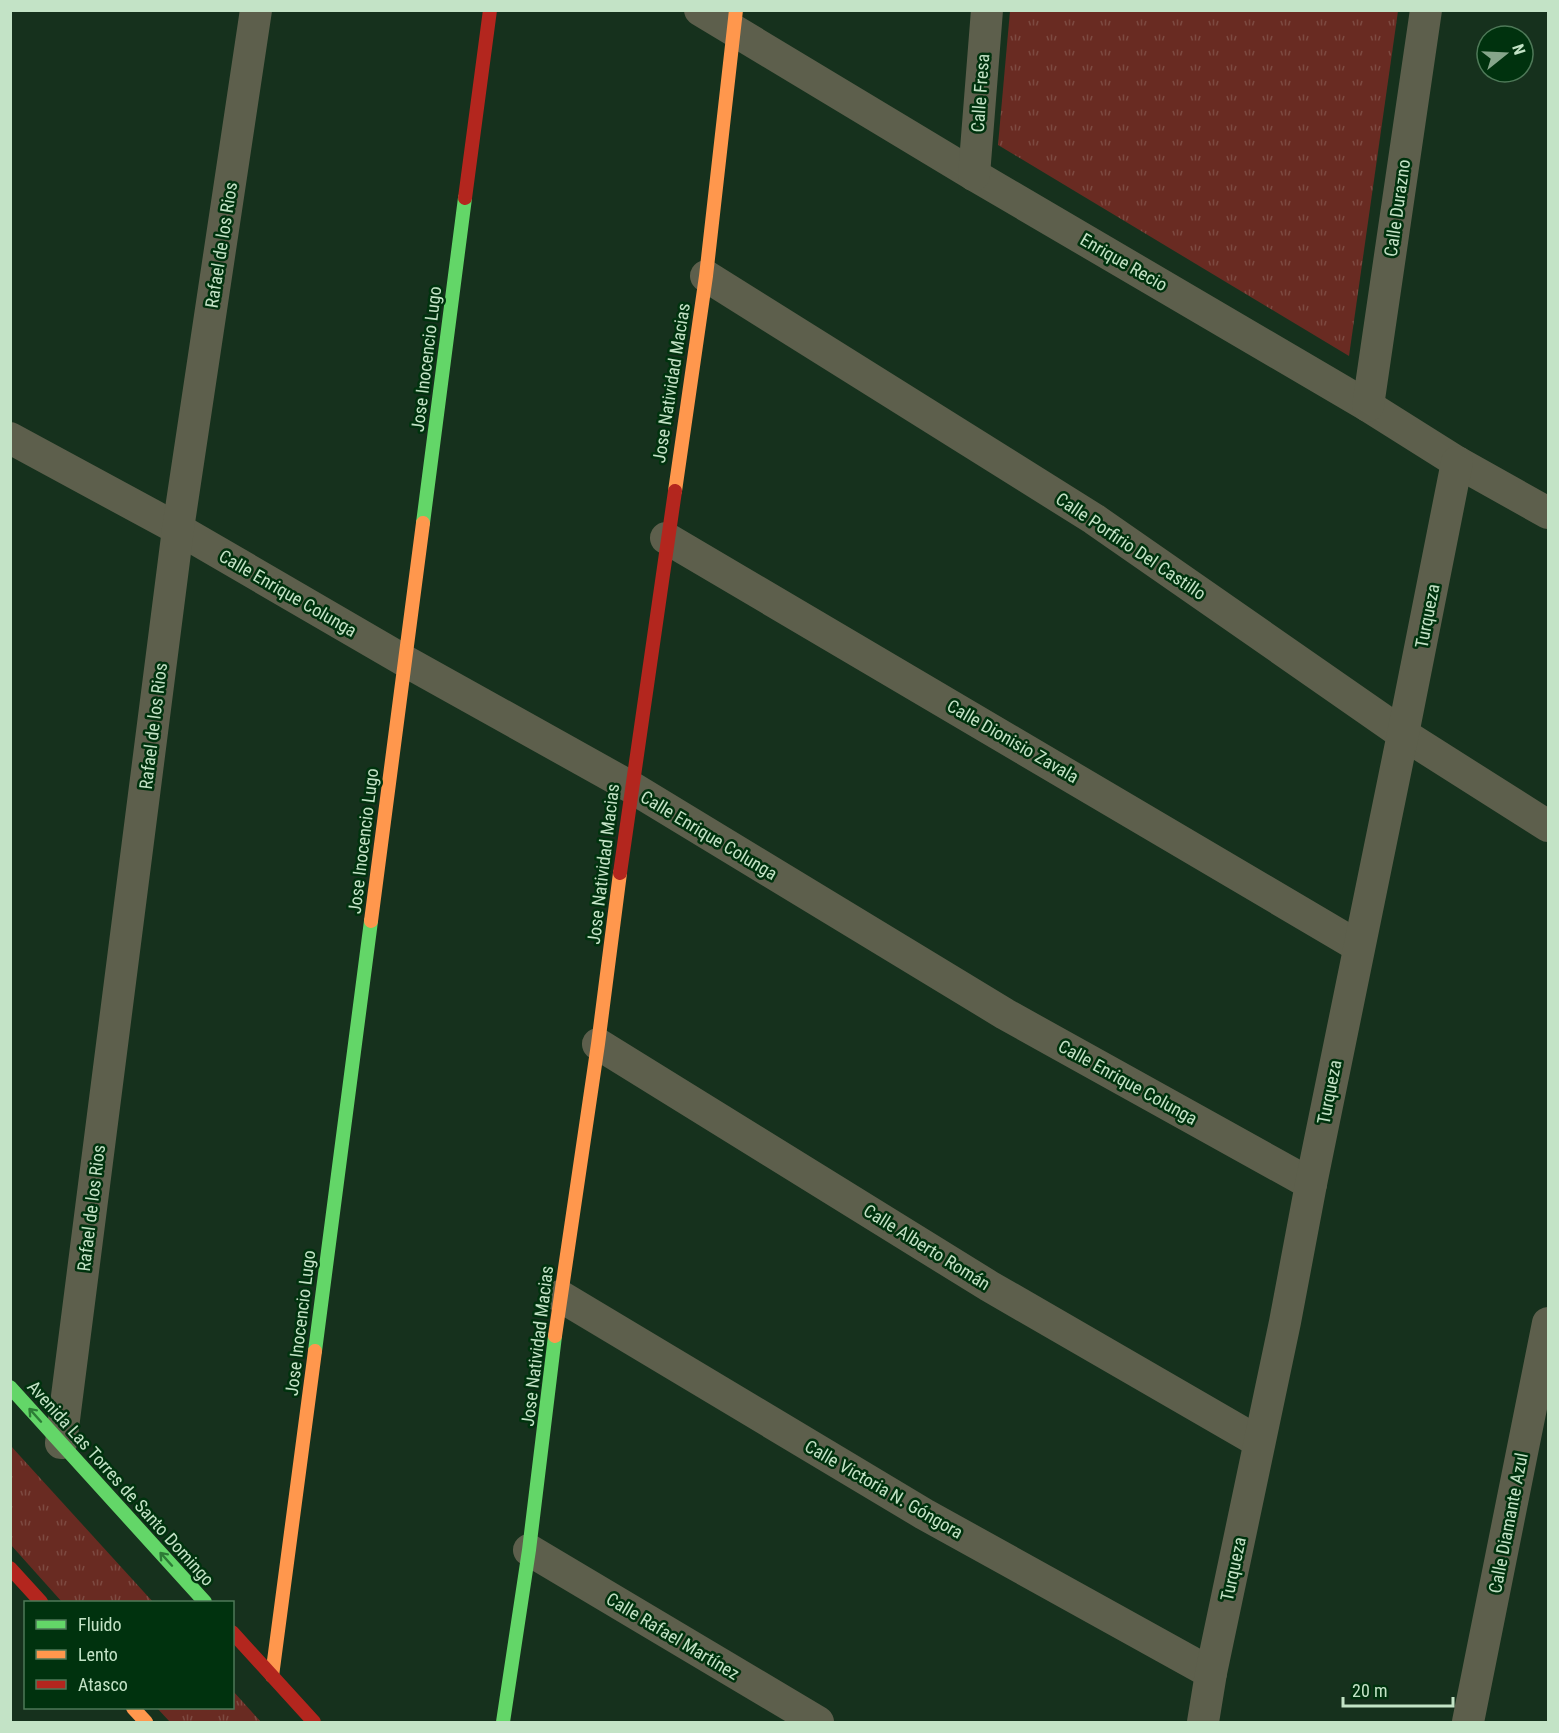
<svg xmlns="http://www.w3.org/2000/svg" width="1559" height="1733" viewBox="0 0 1559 1733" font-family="'Roboto Condensed',sans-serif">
	<defs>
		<pattern id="park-tufts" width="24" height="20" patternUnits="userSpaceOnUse" patternTransform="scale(1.5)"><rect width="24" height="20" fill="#692b22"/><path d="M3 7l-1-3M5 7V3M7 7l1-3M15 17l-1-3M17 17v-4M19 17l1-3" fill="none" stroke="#7d4a41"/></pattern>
	</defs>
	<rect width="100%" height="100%" fill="#16311d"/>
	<g fill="url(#park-tufts)">
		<path d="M1010,11H1398L1349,356L998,145Z"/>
		<path d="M10,1445L153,1602H62L11,1545Z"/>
		<path d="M233,1691L261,1722H170L157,1708H232Z"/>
	</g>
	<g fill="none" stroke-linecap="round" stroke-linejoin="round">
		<g stroke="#5d5f4c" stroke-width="32">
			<path d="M700,10L974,175L1368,406L1457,462L1548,513"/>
			<path d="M974,175L987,10"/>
			<path d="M706,276L1094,519L1403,734L1548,826"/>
			<path d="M1368,406L1426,10"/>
			<path d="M10,438L178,529L405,661L631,787L1005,1014L1311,1184"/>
			<path d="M666,538L1358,946"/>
			<path d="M598,1044L989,1286L1259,1442"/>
			<path d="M560,1296L924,1514L1211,1673"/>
			<path d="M61,1443L178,529L256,10"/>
			<path d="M529,1550L818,1722"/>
			<path d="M1203,1722L1211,1673L1285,1322L1311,1184L1403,734L1457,462"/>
			<path d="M1468,1722L1548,1323"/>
		</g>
		<g stroke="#63d668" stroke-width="14">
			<path d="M423,523L465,198"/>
			<path d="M315,1351L371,921"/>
			<path d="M10,1387L205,1602"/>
			<path d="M503,1722L529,1550L555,1336"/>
		</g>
		<g stroke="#ff974d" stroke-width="14">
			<path d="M675,491L706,276L736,10"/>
			<path d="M371,921L423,523"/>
			<path d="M555,1336L598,1044L620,873"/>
			<path d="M272,1676L315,1351"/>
			<path d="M133,1708L146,1722"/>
		</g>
		<g stroke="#b3261e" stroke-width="14">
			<path d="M465,198L490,10"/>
			<path d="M620,873L675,491"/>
			<path d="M10,1568L41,1602"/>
			<path d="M232,1632L314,1722"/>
		</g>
	</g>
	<defs><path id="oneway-shaft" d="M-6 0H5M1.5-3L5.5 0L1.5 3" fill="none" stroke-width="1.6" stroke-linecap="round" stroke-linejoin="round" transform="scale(1.5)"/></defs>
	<g stroke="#2d7c36">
		<use href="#oneway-shaft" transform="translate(35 1415) rotate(-132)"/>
		<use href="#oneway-shaft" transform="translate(166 1559) rotate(-132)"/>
	</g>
	<g text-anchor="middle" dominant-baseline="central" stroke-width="5" stroke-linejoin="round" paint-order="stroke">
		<g font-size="18" fill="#c3e3c6" stroke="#00320e">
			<text transform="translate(980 93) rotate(-86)">Calle Fresa</text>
			<text transform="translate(1397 208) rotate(-82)">Calle Durazno</text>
			<text transform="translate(221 245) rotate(-81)">Rafael de los Rios</text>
			<text transform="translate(1124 262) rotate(30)">Enrique Recio</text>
			<text transform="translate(426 359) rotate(-83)">Jose Inocencio Lugo</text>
			<text transform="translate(671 383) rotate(-81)">Jose Natividad Macias</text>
			<text transform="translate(1131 546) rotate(34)">Calle Porfirio Del Castillo</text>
			<text transform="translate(288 593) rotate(30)">Calle Enrique Colunga</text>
			<text transform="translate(1427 616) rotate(-79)">Turqueza</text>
			<text transform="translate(153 726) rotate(-83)">Rafael de los Rios</text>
			<text transform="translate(1013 741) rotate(30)">Calle Dionisio Zavala</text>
			<text transform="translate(709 835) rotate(31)">Calle Enrique Colunga</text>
			<text transform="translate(363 841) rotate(-83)">Jose Inocencio Lugo</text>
			<text transform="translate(603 864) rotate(-83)">Jose Natividad Macias</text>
			<text transform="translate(1128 1082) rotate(29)">Calle Enrique Colunga</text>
			<text transform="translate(1329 1092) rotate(-79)">Turqueza</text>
			<text transform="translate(91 1208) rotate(-83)">Rafael de los Rios</text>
			<text transform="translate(927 1247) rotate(32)">Calle Alberto Román</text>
			<text transform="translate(300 1323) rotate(-83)">Jose Inocencio Lugo</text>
			<text transform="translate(537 1346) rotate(-83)">Jose Natividad Macias</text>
			<text transform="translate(121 1483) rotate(48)">Avenida Las Torres de Santo Domingo</text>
			<text transform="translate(884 1489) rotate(30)">Calle Victoria N. Góngora</text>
			<text transform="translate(1508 1523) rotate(-79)">Calle Diamante Azul</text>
			<text transform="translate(1233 1569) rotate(-78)">Turqueza</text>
			<text transform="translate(673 1636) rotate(31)">Calle Rafael Martínez</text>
		</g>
	</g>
	<rect width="1559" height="1733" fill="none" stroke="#c3e3c6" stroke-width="24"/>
	<rect x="24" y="1601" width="210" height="108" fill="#00320e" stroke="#4e7958" stroke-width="1.5"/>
	<rect x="36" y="1620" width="30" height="9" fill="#63d668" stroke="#4e7958" stroke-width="1.5"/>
	<text x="78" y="1631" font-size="18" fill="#c3e3c6">Fluido</text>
	<rect x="36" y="1650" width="30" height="9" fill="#ff974d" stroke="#4e7958" stroke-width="1.5"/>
	<text x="78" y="1661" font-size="18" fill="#c3e3c6">Lento</text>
	<rect x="36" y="1680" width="30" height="9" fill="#b3261e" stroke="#4e7958" stroke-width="1.5"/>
	<text x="78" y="1691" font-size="18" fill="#c3e3c6">Atasco</text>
	<g transform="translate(1505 54) rotate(72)"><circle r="28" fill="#00320e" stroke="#4e7958" stroke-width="1.5"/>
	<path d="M0-4.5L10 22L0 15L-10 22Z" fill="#86a58b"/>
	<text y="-9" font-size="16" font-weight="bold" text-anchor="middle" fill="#c3e3c6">N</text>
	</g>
	<path d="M1343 1697v9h110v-9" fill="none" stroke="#c3e3c6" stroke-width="3"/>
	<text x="1352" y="1697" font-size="18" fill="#c3e3c6" stroke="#00320e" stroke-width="4.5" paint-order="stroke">20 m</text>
</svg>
